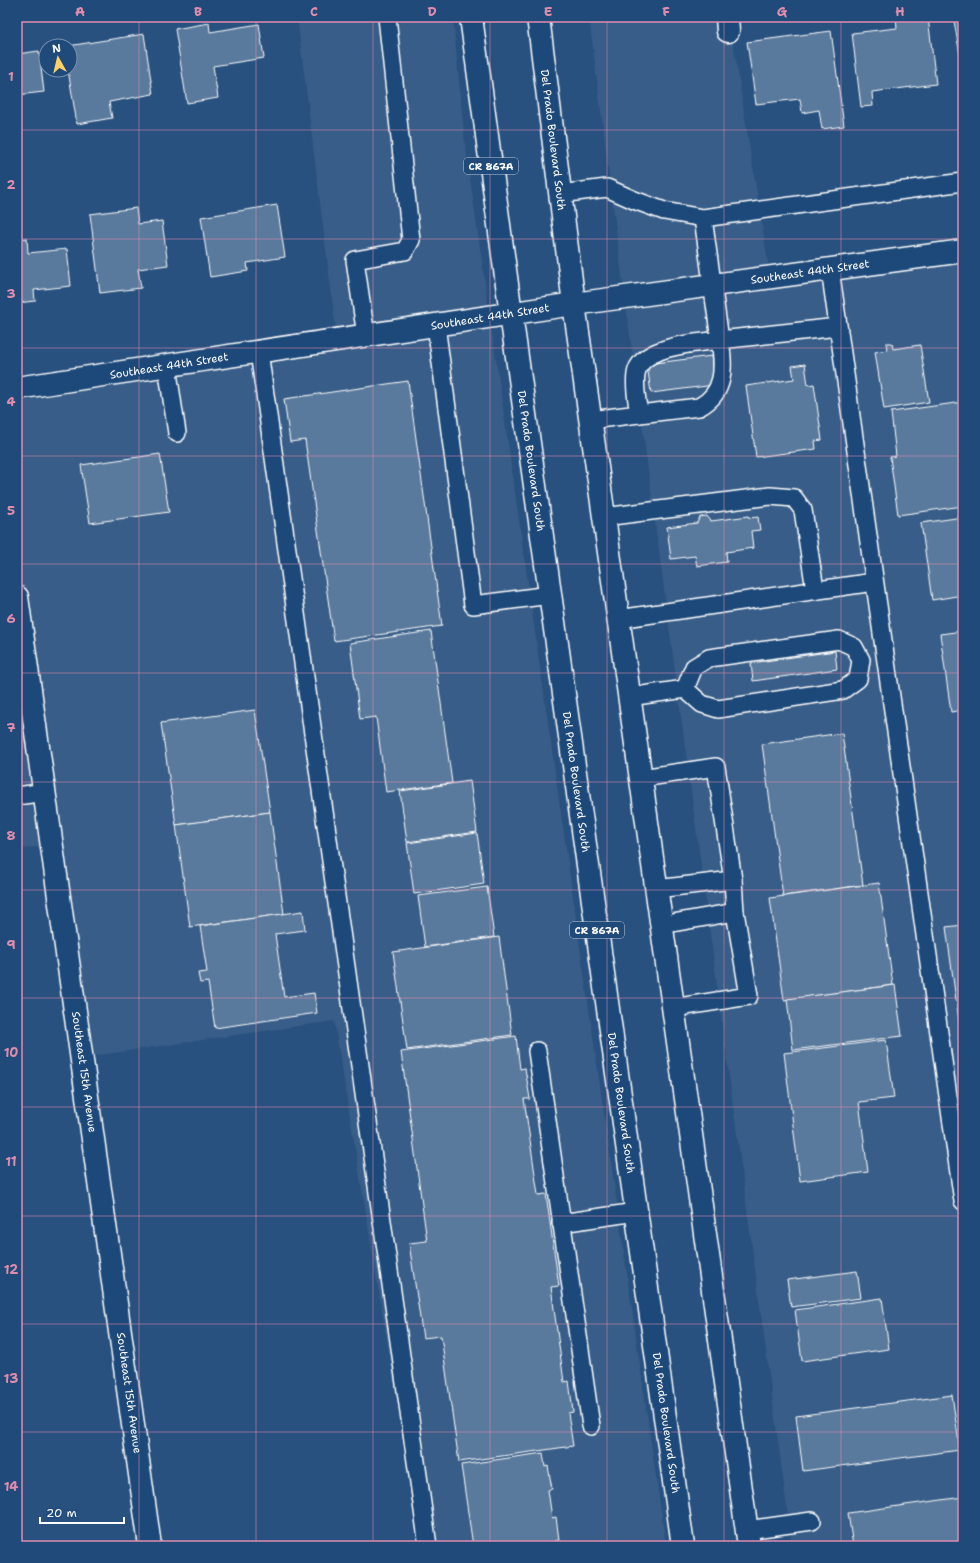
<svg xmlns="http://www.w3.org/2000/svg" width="980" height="1563" viewBox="0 0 980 1563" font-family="'Shantell Sans',sans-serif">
	<rect width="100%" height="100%" fill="#28517f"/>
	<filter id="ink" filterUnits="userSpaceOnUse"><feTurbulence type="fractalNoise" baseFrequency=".025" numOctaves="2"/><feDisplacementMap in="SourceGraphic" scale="8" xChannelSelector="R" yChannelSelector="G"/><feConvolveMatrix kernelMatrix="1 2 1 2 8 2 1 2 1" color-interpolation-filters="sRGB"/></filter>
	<g filter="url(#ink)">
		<g fill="#375d88">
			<path d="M297,17H453L465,143L666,1546H421L334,1021L93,1056L59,843L17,850V383L336,331Z"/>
			<path d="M589,17H729L772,287L963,260V1546H792L619,253Z"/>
		</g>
		<g fill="#5a7a9d" stroke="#fff">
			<path d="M896,17H928L936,84L872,92L873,106L861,107L852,33L897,28Z"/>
			<path d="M963,20V72L954,21Z"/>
			<path d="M209,23L210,32L259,24L264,58L213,66L218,98L187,103L175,29Z"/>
			<path d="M831,31L844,126L822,129L819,110L802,113L800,99L756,104L747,42Z"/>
			<path d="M144,34L153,94L109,102L112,118L77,124L68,70H70V46H68Z"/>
			<path d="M39,51L44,92L17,95V54Z"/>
			<path d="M277,205L285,257L247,263L248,271L210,277L201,217Z"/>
			<path d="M136,208L138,224L162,221L168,265L138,269L141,288L100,293L90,214Z"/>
			<path d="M27,238L28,253L67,249L71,286L34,290L35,301L17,303V239Z"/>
			<path d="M886,343H892L893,349L920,345L929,402L884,409L875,352L887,350Z"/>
			<path d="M712,356L715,385L651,393L647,364Z"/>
			<path d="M805,364L808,385L814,384L822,440L815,441L816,449L756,457L746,386L794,379L792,366Z"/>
			<path d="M408,381L442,626L334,641L305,440L290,442L284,399Z"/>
			<path d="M963,402V506L898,515L890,457L896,456L891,412Z"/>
			<path d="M160,454L169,512L90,523L81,465Z"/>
			<path d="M707,516L711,521L749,516V518L758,517L760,530L751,531L753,548L726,552L727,562L697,566L695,556L671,559L667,527L697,523L700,517Z"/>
			<path d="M963,517V595L932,600L921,523Z"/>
			<path d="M431,631L452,783L386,792L376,717L360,719L350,643Z"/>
			<path d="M963,631V710L951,712L940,634Z"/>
			<path d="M835,651L837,669L753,681L751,663Z"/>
			<path d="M255,710L270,812L176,825L161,723Z"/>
			<path d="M842,733L863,885L783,896L762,744Z"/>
			<path d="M470,781L477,832L407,842L400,791Z"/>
			<path d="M270,812L284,914L190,927L176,825Z"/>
			<path d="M477,833L484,884L414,894L407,843Z"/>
			<path d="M879,883L893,985L784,1000L770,898Z"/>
			<path d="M487,887L494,937L425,947L418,896Z"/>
			<path d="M303,911L305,930L275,934L284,997L314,993L317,1013L215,1028L208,982L200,983L198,973L207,972L200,926Z"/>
			<path d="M963,925V1029H960L946,927Z"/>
			<path d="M499,937L512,1035L407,1050L393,952Z"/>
			<path d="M895,985L902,1036L793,1050L787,999Z"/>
			<path d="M516,1036L520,1069L525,1068L530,1099H524L538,1195L546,1194L559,1286L551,1287L564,1382L569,1381L573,1412L568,1413L573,1446L459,1462L441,1336L423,1338L409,1243L427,1241L401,1052Z"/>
			<path d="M886,1040L894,1098L859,1102L868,1172L800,1181L784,1053Z"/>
			<path d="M857,1271L861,1298L791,1307L787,1280Z"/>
			<path d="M882,1298L889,1349L802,1361L795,1310Z"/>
			<path d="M952,1395L960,1450L803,1471L796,1416Z"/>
			<path d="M543,1453L545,1467L548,1466L552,1489L548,1490L552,1518L556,1517L559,1540L555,1541L556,1546H473L461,1465Z"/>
			<path d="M963,1497V1546H853L848,1513Z"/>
		</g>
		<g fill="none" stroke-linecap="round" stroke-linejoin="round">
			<defs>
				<g id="service">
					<path d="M560,194L607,188L634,200L664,211L703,218"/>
					<path d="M830,269L963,1201"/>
					<path d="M436,325L473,605L550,595"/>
					<path d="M366,336L355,260L405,251L411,240L387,17"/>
					<path d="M259,352L428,1546"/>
					<path d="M167,366L177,433"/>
					<path d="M639,414L699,407C726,393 724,366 720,340L838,327"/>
					<path d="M590,420L639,414C637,401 634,387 636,374C640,345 699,343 720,340L703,218L963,182"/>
					<path d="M604,517L770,496L794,498L803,510L815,590"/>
					<path d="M618,619L874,582"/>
					<path d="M629,697L685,689L702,704L718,709L843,690L858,679L861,660L854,647L839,640L709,658L694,667L685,689"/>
					<path d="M641,778L716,767L733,880L735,912"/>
					<path d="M17,796L45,792"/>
					<path d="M656,889L733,880"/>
					<path d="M661,925L735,912L749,996L673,1008"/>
					<path d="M537,1051L591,1426"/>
					<path d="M561,1223L636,1212"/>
					<path d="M747,1530L812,1521"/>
				</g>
				<g id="minor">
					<path d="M727,17L728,31"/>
					<path d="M17,388L574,304L963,251"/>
					<path d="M17,597L150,1546"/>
				</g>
				<g id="primary">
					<path d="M471,17L511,314L683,1546"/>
					<path d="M538,17L574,304L749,1546"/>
				</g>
			</defs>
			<use href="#service" stroke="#fff" stroke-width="20"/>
			<use href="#minor" stroke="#fff" stroke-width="25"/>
			<use href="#primary" stroke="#fff" stroke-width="25"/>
			<use href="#service" stroke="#1f4a7a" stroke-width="17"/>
			<use href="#minor" stroke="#1f4a7a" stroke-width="22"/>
			<use href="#primary" stroke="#1f4a7a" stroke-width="22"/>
		</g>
	</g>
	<path fill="none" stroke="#e08cad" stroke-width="1" stroke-opacity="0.55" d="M139,17V1546M256,17V1546M373,17V1546M490,17V1546M607,17V1546M724,17V1546M841,17V1546M17,130H963M17,239H963M17,348H963M17,456H963M17,564H963M17,673H963M17,782H963M17,890H963M17,998H963M17,1107H963M17,1216H963M17,1324H963M17,1432H963"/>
	<g text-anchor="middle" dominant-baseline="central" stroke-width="3.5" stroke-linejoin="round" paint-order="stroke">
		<g fill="#1f4a7a" stroke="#bcc9d7" stroke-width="1">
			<rect x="464" y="158" width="54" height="16" rx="3"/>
			<rect x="570" y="922" width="54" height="16" rx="3"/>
		</g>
		<g font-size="10" font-weight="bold" fill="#fff">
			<text x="491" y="166">CR 867A</text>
			<text x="597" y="930">CR 867A</text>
		</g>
		<g font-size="11" fill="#fff" stroke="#1f4a7a">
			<text transform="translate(553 140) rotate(83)">Del Prado Boulevard South</text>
			<text transform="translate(810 272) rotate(-8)">Southeast 44th Street</text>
			<text transform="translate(490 317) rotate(-9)">Southeast 44th Street</text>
			<text transform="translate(169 366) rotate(-9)">Southeast 44th Street</text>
			<text transform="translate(531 461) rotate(82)">Del Prado Boulevard South</text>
			<text transform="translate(576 782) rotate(82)">Del Prado Boulevard South</text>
			<text transform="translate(84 1072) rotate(82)">Southeast 15th Avenue</text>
			<text transform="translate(621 1103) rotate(82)">Del Prado Boulevard South</text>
			<text transform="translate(129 1393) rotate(82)">Southeast 15th Avenue</text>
			<text transform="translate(666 1423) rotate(82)">Del Prado Boulevard South</text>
		</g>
	</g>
	<rect width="980" height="1563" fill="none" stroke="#1f4a7a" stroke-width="44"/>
	<g transform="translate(58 58) rotate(352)"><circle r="19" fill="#1f4a7a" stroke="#7992af"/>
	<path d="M0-3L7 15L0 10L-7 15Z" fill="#ffd166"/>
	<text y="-6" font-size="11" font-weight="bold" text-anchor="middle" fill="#ffffff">N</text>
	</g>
	<path d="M40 1517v6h84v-6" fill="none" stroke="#ffffff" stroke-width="2"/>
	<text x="46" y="1517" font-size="12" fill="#ffffff" stroke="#1f4a7a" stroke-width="3" paint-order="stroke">20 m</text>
	<rect x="22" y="22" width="936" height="1519" fill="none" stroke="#e08cad" stroke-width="1.5"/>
	<g font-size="13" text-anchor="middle" font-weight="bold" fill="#e08cad">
		<text x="80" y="16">A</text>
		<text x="198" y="16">B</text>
		<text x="314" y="16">C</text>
		<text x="432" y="16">D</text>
		<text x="548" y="16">E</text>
		<text x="666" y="16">F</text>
		<text x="782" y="16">G</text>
		<text x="900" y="16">H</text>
		<text x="11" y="81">1</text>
		<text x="11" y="189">2</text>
		<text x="11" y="298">3</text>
		<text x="11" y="406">4</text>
		<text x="11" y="515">5</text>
		<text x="11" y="623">6</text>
		<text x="11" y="732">7</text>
		<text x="11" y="840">8</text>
		<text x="11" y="949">9</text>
		<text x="11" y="1057">10</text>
		<text x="11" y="1166">11</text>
		<text x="11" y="1274">12</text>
		<text x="11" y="1383">13</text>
		<text x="11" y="1491">14</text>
	</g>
</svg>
